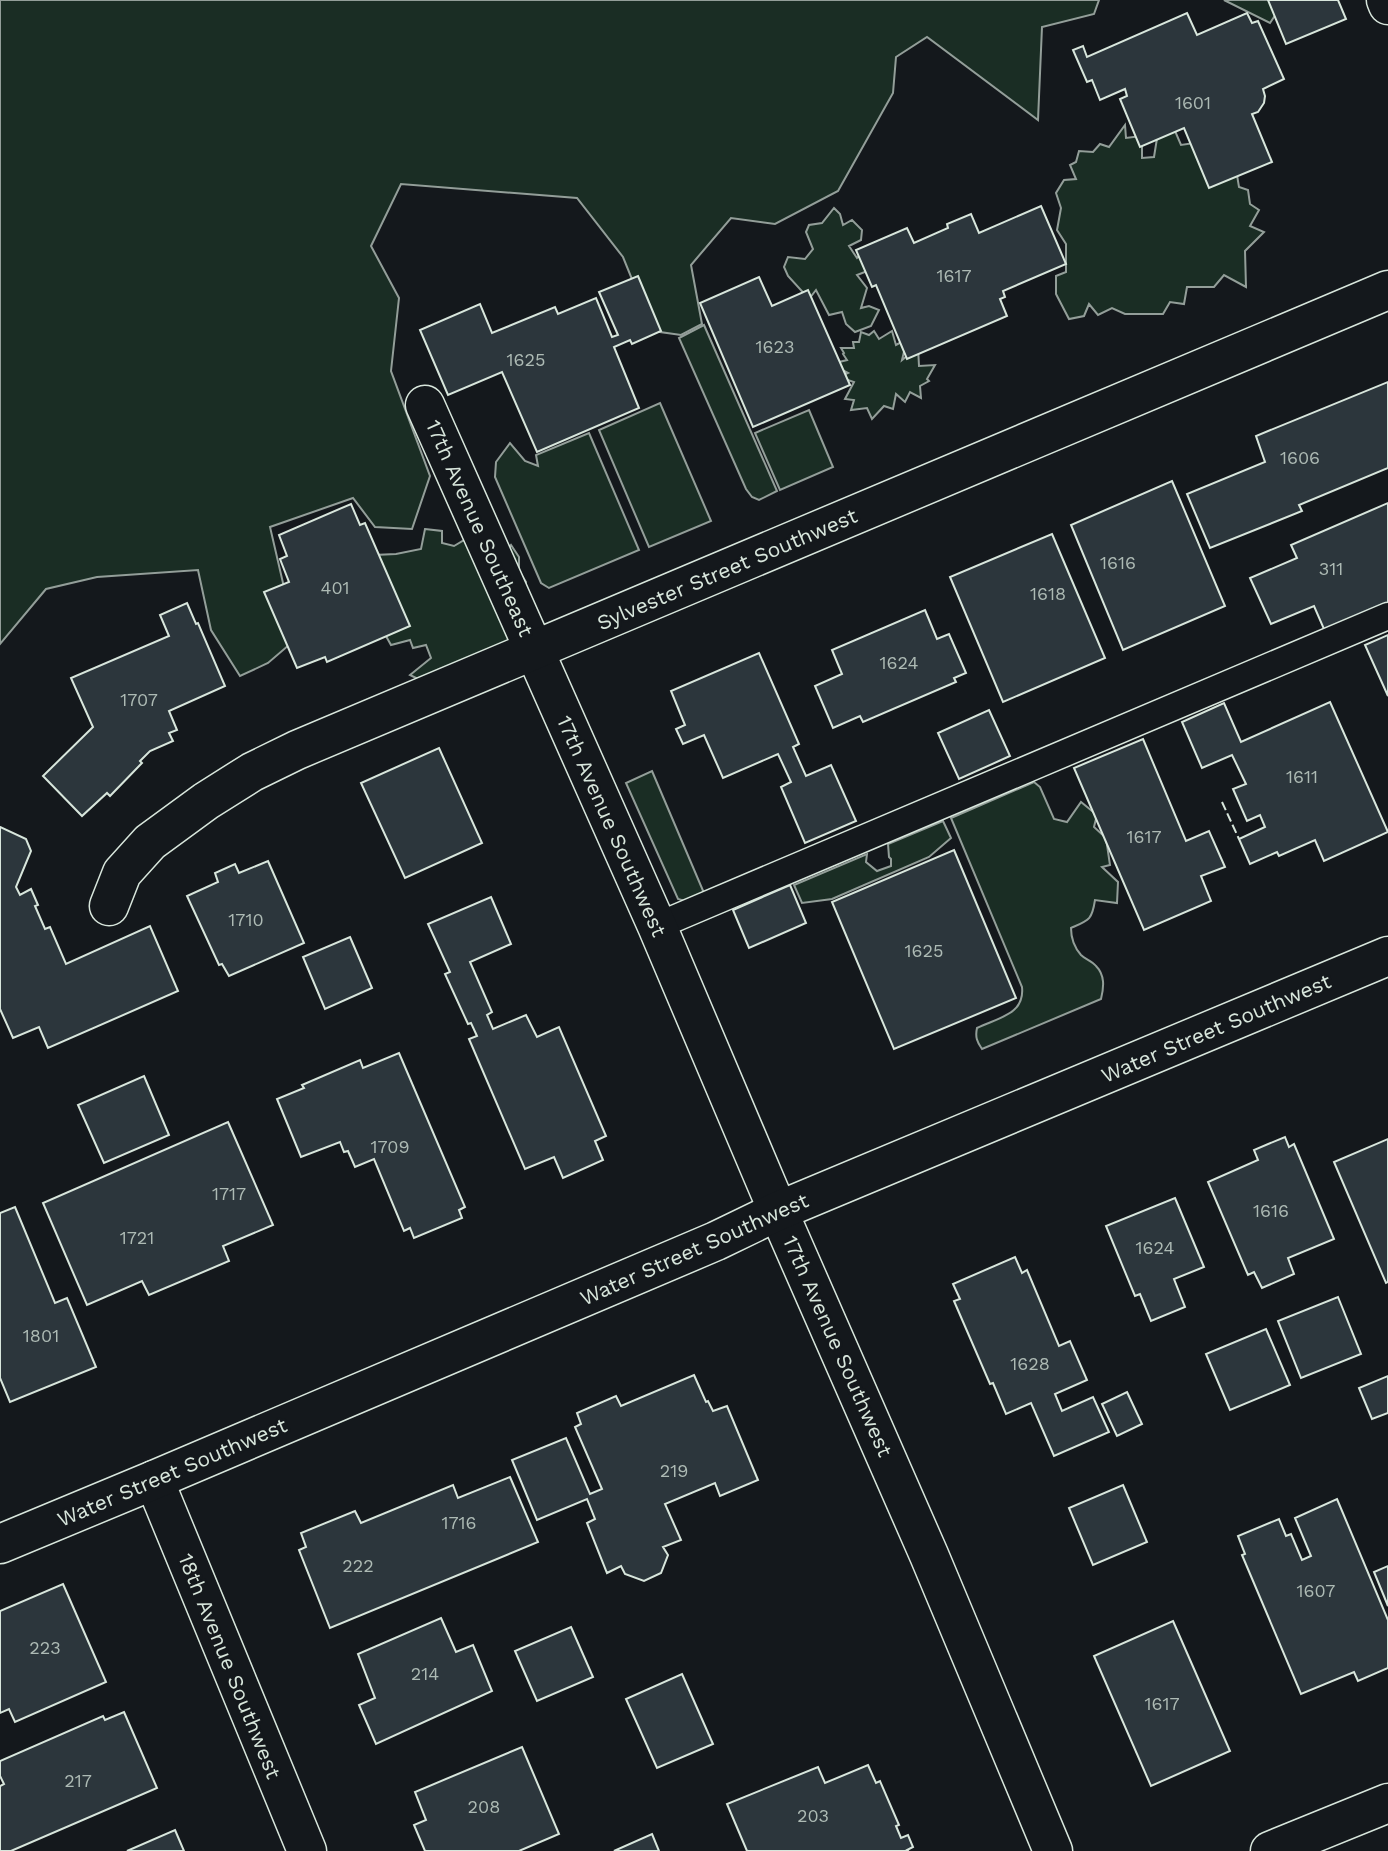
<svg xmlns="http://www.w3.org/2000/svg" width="1388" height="1851" viewBox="0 0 1388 1851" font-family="'Work Sans',sans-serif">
	<rect width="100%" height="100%" fill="#14181c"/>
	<g fill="#1a2d24" stroke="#939e99" stroke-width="2">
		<path d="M0,0H1099L1094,14L1042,27L1038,120L927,37L896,57L893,93L838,191L775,224L731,218L691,265L702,324L681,335L653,331L623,257L577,198L401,184L371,246L399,298L391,371L430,476L412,529L375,527L353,498L270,527L296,639L268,663L240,676L211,630L198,570L97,577L46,589L0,644Z"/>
		<path d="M1224,0H1283L1284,2L1270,23Z"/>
		<path d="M1172,124L1181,145L1201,142L1235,163L1239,187L1248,190L1250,204L1259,210L1250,226L1264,232L1245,251L1246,287L1224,275L1214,287H1187L1184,304L1170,302L1163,314H1125L1112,308L1098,315L1089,304L1084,316L1069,319L1056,294V276L1066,272V244L1057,230L1061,208L1056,193L1064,180L1076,179L1070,165L1076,162L1079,151L1093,152L1100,144L1109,147L1125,125L1126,138L1142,136V158L1154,157L1159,126Z"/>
		<path d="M834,208L840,214L843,225L852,220L862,230L861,240L849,246L857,258L862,253L878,267L857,275L867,288L861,308L869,306L879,310L871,326L855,332L846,324L842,312L829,315L816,290L809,299L788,276L784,267L788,257L805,259L813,249L806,232L809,225L822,223Z"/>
		<path d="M704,325L777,491L759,500L752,497L746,489L679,338Z"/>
		<path d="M874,331L879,339L892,331L896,345L907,339L902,360L918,347L919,366L935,365L927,379L929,381L920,386L921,398L910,392L905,402L896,394L893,409L884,406L872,419L867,408L851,410L854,400L845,399L854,382L839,377L848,373L831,364L847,360L843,354L844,353L841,348H854L853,342H859L861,332L869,335Z"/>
		<path d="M660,403L711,521L649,547L599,430Z"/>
		<path d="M809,410L833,467L780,490L755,433Z"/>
		<path d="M589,433L639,550L549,588L541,583L495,477L496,462L510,443L525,461L538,466L536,455Z"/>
		<path d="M425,529L442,531V543L454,546L466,539L502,557L511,545L519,557V571L526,582L516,645L430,685L410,675L431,658L426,645L413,648L410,640L391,645L382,629L374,555L396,554L421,549Z"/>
		<path d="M652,771L704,893L685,901L678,899L626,783Z"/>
		<path d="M1034,782L1040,787L1054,819L1067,822L1081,802L1097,815L1094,827L1106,838L1110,865L1102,867L1118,882L1117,903L1095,900C1092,920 1089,920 1071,928C1071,938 1074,947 1081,955C1085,959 1092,961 1096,966C1105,975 1104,987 1101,999L982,1049C977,1042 975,1037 977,1028C997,1018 1025,1015 1022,987L951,818Z"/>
		<path d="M943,821L951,838L929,857L832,899L802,903L794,885L867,854L866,862L877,871L891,866V859L889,857L888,844Z"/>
	</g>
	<g fill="#2c363c" stroke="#d8e6dc" stroke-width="2">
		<path d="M1268,0H1338L1346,19L1286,44Z"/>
		<path d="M1187,13L1197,35L1247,13L1252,23L1258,21L1284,79L1263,89L1265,96L1264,103L1258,112L1252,114L1272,162L1209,188L1184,128L1140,147L1120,99L1127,96L1125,89L1100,100L1092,80L1087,82L1073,50L1083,46L1087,57Z"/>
		<path d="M1041,206L1066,264L1003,291L1005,297L1000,299L1007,316L907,359L876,285L872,287L856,250L907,228L914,243L948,228L947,224L971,214L979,233Z"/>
		<path d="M638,276L661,331L632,344L630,340L614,347L639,408L537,452L502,372L448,395L420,330L480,304L492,333L555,307L558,314L596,298L612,337L618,335L599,292Z"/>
		<path d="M759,277L772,306L808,290L850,385L753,427L700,303Z"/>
		<path d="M1388,382V468L1299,505L1302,511L1210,548L1187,494L1265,462L1256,436Z"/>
		<path d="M1172,481L1225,606L1123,650L1071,525Z"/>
		<path d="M1388,503V609L1327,636L1314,606L1271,624L1250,578L1297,558L1291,545Z"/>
		<path d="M351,504L360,525L365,523L410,626L327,662L325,657L297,668L264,592L289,582L280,559L287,556L279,535Z"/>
		<path d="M1052,534L1105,658L1003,702L950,577Z"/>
		<path d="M187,603L196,624L198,623L225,686L169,711L177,730L169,733L173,741L150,751L140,761L142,763L110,796L107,793L82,816L43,776L93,727L71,678L169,636L160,615Z"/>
		<path d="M925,610L937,639L949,634L966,673L954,678L956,682L863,722L860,716L833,728L815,686L842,674L832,650Z"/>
		<path d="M1388,635V696L1365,645Z"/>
		<path d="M759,653L799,744L793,747L806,776L831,765L856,821L805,843L781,787L791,782L778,754L723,778L704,735L683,744L676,729L685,725L671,691Z"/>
		<path d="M1330,702L1388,832L1324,861L1315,840L1279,856L1277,852L1250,864L1239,839L1265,827L1260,815L1247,821L1233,789L1246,784L1232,755L1202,768L1182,722L1224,703L1241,742Z"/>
		<path d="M989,710L1010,756L959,779L938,733Z"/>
		<path d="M1143,739L1186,841L1209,831L1225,867L1201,876L1211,901L1144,930L1074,768Z"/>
		<path d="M439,748L482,843L405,878L361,783Z"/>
		<path d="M0,827L26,839L31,851L16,887L20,895L31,889L38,905L35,906L45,929L50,927L66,964L150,926L178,991L48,1048L39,1027L13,1038L0,1009Z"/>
		<path d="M954,850L1016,998L894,1049L832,902Z"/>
		<path d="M268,861L304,943L229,976L222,964L219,965L187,896L218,882L215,873L235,864L239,873Z"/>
		<path d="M790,885L806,923L749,948L733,910Z"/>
		<path d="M491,897L511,944L470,962L492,1012L487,1015L493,1029L526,1015L537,1037L559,1027L606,1136L595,1141L603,1160L563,1178L554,1157L525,1169L469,1039L477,1036L471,1023L468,1024L445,974L450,972L428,924Z"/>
		<path d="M350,937L372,988L325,1009L303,957Z"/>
		<path d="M399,1053L465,1207L459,1210L462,1218L414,1238L410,1228L404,1231L374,1159L355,1167L348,1151L344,1152L340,1142L301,1157L277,1099L304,1088L302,1085L360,1060L363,1068Z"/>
		<path d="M144,1076L169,1135L104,1163L78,1105Z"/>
		<path d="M228,1122L273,1225L223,1246L229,1261L149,1295L142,1281L87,1305L43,1203Z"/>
		<path d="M1285,1137L1289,1147L1294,1144L1334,1239L1288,1258L1294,1274L1262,1288L1254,1272L1248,1275L1208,1182L1258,1160L1254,1150Z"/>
		<path d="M1388,1139V1282L1386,1283L1334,1162Z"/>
		<path d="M1175,1198L1204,1267L1174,1279L1185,1307L1151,1321L1140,1294L1135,1296L1106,1226Z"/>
		<path d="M15,1207L55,1303L67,1298L96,1367L10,1402L0,1378V1213Z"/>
		<path d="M1015,1257L1022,1273L1027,1270L1059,1346L1070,1341L1087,1380L1055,1394L1062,1411L1093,1397L1109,1432L1054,1456L1031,1403L1006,1414L993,1383L990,1384L954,1301L960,1299L953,1284Z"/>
		<path d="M1338,1297L1361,1354L1301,1378L1278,1321Z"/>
		<path d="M1266,1329L1290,1385L1230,1410L1206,1354Z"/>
		<path d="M694,1375L706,1402L708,1401L713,1411L727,1406L758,1480L720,1496L715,1483L665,1504L681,1540L663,1547L668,1555L661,1573L644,1581L625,1574L621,1566L607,1573L587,1523L595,1519L587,1499L537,1520L512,1460L566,1438L590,1494L602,1489L575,1427L581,1424L577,1413L616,1396L621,1406Z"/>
		<path d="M1388,1376V1413L1372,1419L1359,1388Z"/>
		<path d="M1127,1392L1142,1424L1117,1436L1102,1404Z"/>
		<path d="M510,1477L538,1542L330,1628L299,1550L306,1547L301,1533L355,1511L361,1523L453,1485L458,1498Z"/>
		<path d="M1123,1485L1147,1542L1093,1565L1069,1508Z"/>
		<path d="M1337,1499L1388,1620V1668L1358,1681L1354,1672L1301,1694L1242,1555L1245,1554L1238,1536L1279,1519L1286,1536L1291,1534L1302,1560L1311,1556L1295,1518Z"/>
		<path d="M1388,1566V1606L1374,1572Z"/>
		<path d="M63,1584L106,1682L15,1722L9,1709L0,1713V1611Z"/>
		<path d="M441,1618L456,1652L473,1645L492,1691L376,1744L359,1705L375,1698L358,1654Z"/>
		<path d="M1173,1621L1230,1751L1151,1786L1094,1656Z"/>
		<path d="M571,1627L593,1677L537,1701L515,1651Z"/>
		<path d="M682,1674L713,1744L657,1768L626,1699Z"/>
		<path d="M124,1712L157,1788L11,1851H0V1786L4,1784L0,1776V1761L103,1716L105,1720Z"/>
		<path d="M522,1747L559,1834L519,1851H425L414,1825L426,1820L415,1792Z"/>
		<path d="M868,1765L876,1783L880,1781L899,1825L896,1826L901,1838L908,1835L913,1847L907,1850L908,1851H747L727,1804L818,1767L825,1783Z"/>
		<path d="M175,1830L184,1851H127Z"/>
		<path d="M652,1834L659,1851H614Z"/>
	</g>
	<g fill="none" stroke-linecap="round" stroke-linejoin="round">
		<defs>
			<path id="lane" d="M657,926L1388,616"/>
			<g id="street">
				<path d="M1386,0L1388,5"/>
				<path d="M425,405L657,926L778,1211L929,1555L1053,1851"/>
				<path d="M109,906L122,873L150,842L206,801L252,772L297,750L1388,290"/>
				<path d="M154,1480L307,1851"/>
				<path d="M0,1544L154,1480L716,1241L778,1211L1388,956"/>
				<path d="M1270,1851L1388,1803"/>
			</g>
		</defs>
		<use href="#lane" stroke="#d8e6dc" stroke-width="29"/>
		<use href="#street" stroke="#d8e6dc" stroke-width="41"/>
		<use href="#lane" stroke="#14181c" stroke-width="26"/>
		<use href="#street" stroke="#14181c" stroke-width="38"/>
		<path stroke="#d8e6dc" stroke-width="2" stroke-dasharray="9 3.5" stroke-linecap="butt" d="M1222,802L1239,839"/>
	</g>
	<g text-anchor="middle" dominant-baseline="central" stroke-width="5" stroke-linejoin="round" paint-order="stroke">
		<g font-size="18" fill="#adbab4">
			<text x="1193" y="102">1601</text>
			<text x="954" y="275">1617</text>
			<text x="775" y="346">1623</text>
			<text x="526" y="359">1625</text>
			<text x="1300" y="457">1606</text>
			<text x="1118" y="562">1616</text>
			<text x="1331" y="568">311</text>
			<text x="335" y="587">401</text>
			<text x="1048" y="593">1618</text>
			<text x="899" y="662">1624</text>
			<text x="139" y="699">1707</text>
			<text x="1302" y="776">1611</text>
			<text x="1144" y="836">1617</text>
			<text x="246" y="919">1710</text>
			<text x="924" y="950">1625</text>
			<text x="390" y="1146">1709</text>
			<text x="229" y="1193">1717</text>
			<text x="1271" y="1210">1616</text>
			<text x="137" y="1237">1721</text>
			<text x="1155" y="1247">1624</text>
			<text x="41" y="1335">1801</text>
			<text x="1030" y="1363">1628</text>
			<text x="674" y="1470">219</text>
			<text x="459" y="1522">1716</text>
			<text x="358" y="1565">222</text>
			<text x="1316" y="1590">1607</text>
			<text x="45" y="1647">223</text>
			<text x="425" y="1673">214</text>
			<text x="1162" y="1703">1617</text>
			<text x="78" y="1780">217</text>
			<text x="484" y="1806">208</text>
			<text x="813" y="1815">203</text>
		</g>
		<g font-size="21" fill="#d8e6dc" stroke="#14181c">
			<text transform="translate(480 528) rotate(66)">17th Avenue Southeast</text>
			<text transform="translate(727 569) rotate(-23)">Sylvester Street Southwest</text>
			<text transform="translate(612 826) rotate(66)">17th Avenue Southwest</text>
			<text transform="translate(1216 1028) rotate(-23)">Water Street Southwest</text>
			<text transform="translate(694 1249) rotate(-24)">Water Street Southwest</text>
			<text transform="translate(838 1346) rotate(66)">17th Avenue Southwest</text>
			<text transform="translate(172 1472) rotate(-23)">Water Street Southwest</text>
			<text transform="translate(230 1666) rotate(68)">18th Avenue Southwest</text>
		</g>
	</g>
</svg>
